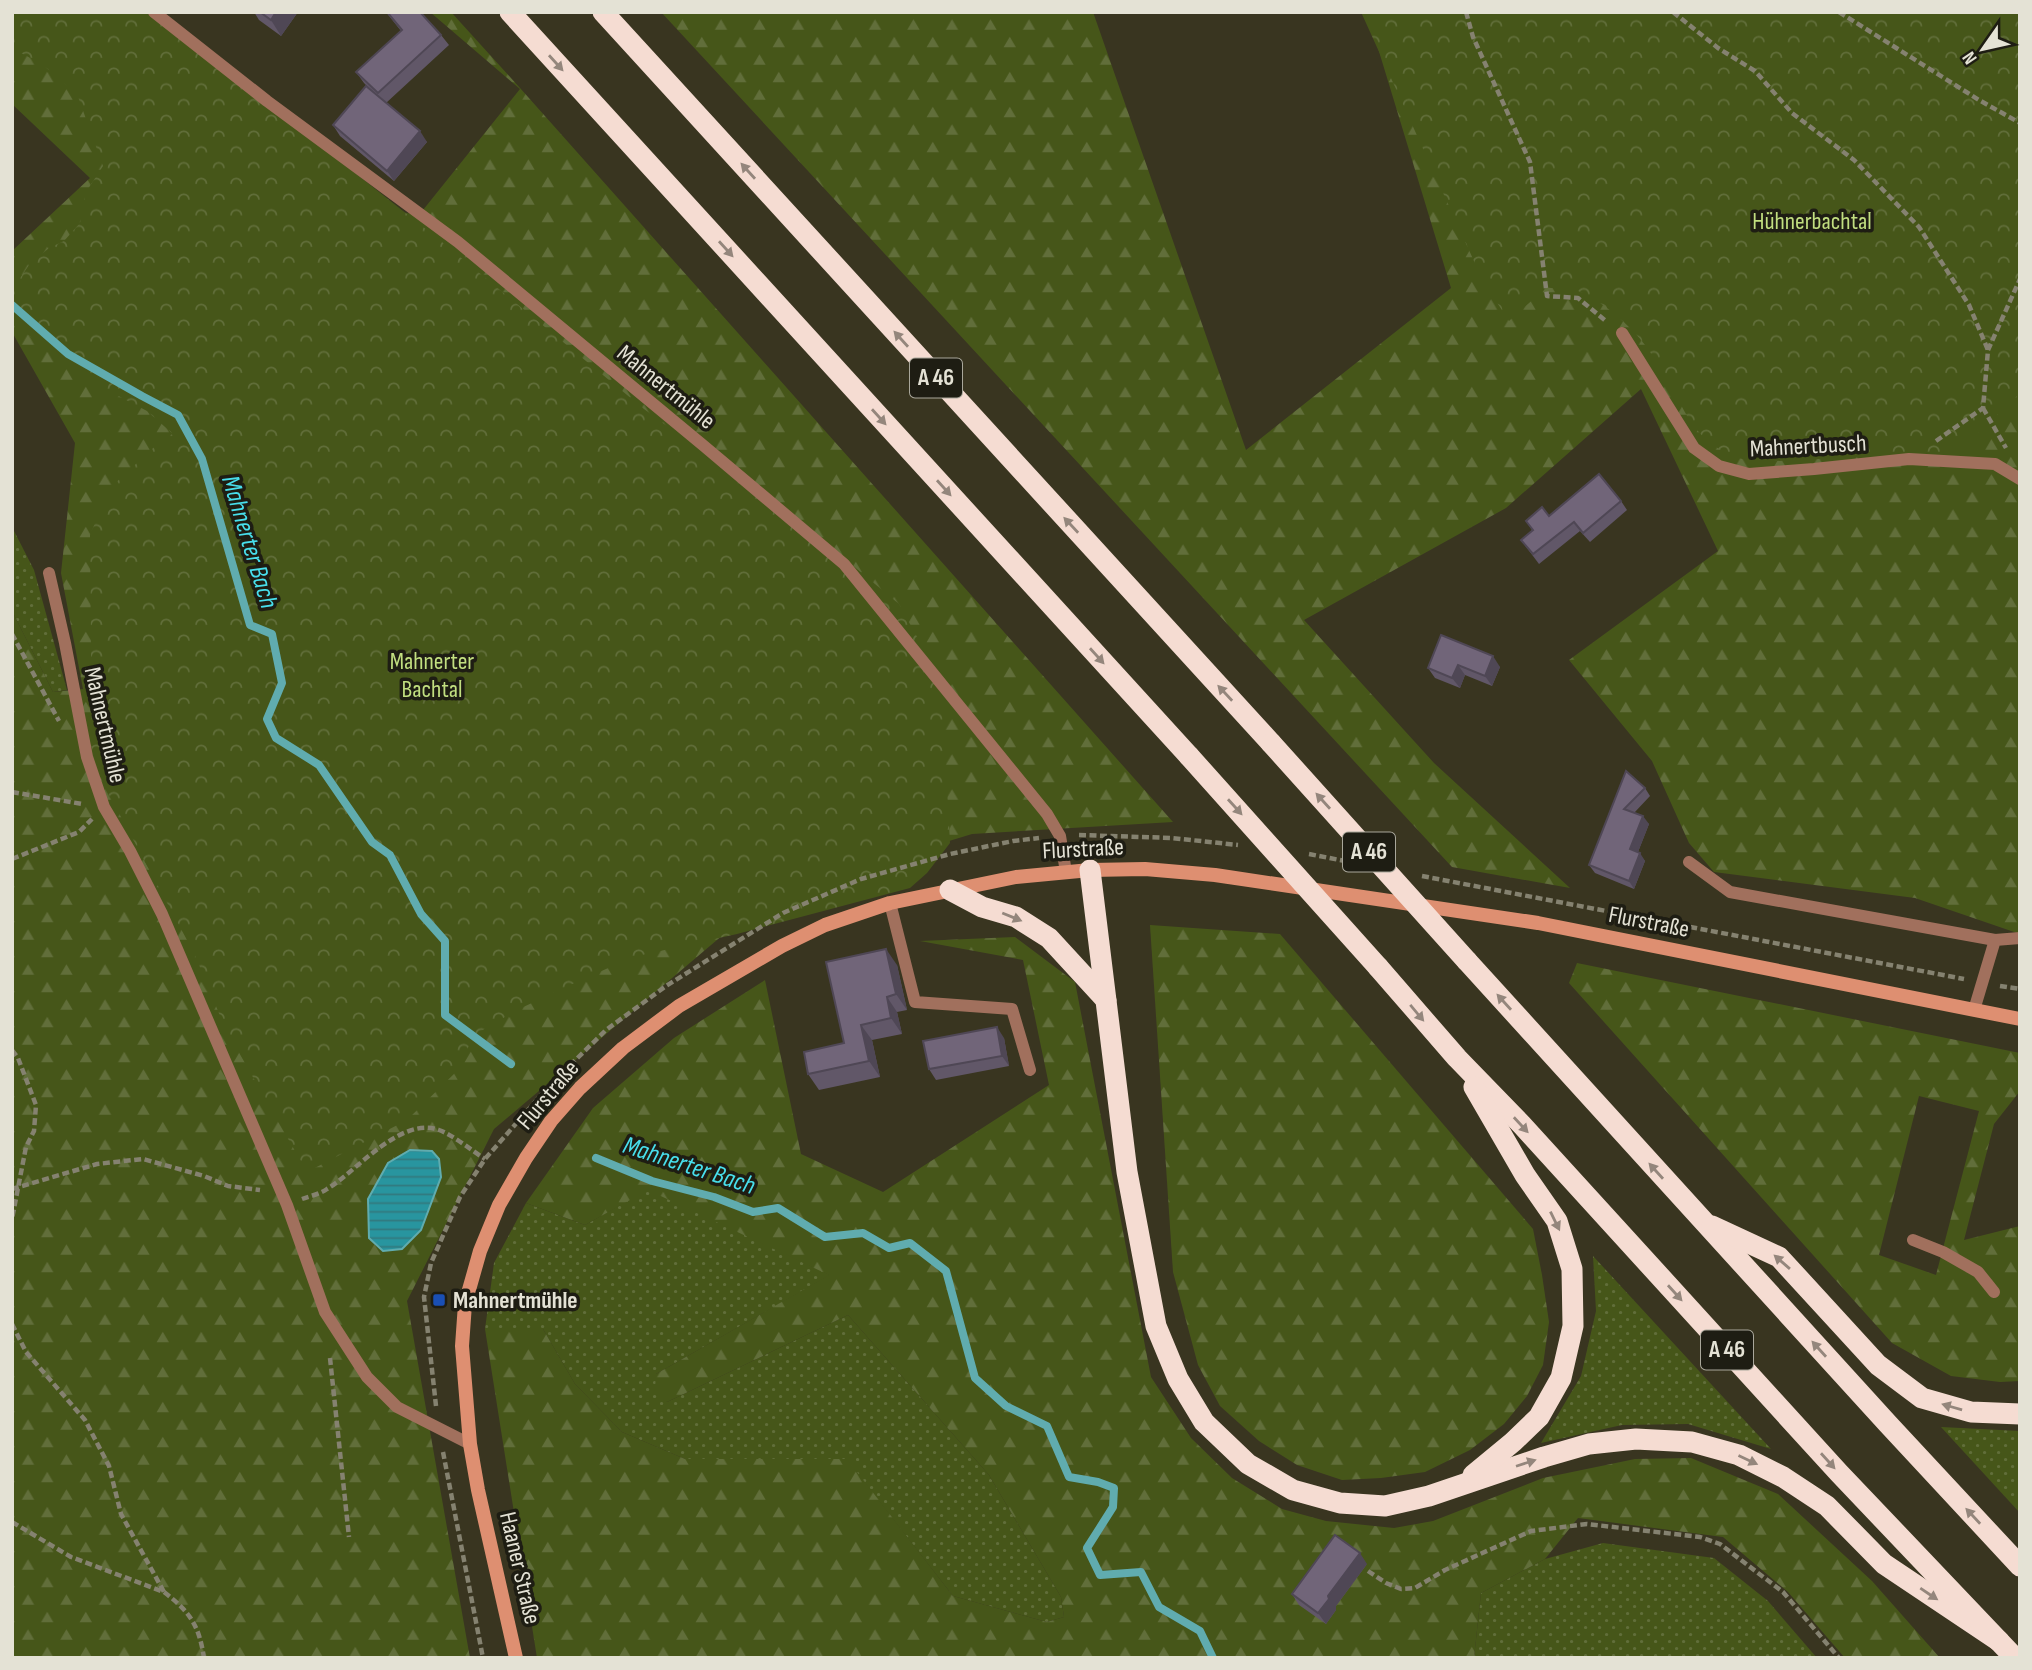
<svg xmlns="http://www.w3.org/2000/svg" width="2032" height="1670" viewBox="0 0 2032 1670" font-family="'Sofia Sans Condensed',sans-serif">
	<defs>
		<pattern id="grass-dots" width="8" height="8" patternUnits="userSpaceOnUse" patternTransform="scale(1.75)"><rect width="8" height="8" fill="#465619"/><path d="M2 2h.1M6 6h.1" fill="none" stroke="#616e3a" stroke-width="1.8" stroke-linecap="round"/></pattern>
		<pattern id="forest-firs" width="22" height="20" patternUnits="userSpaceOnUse" patternTransform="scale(1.75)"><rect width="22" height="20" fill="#465619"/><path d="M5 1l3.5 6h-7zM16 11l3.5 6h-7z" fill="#616e3a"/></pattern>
		<pattern id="park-crowns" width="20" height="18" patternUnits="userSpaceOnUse" patternTransform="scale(1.75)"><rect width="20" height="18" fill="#465619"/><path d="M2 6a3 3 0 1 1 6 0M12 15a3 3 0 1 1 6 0" fill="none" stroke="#616e3a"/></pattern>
		<pattern id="water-rules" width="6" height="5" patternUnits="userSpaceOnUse" patternTransform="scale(1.75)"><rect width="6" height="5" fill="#28959f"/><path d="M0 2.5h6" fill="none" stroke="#32797e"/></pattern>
	</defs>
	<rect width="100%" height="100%" fill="#393520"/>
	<g fill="url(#grass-dots)">
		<path d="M12,527L34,570L67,690L53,692L12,611Z"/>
		<path d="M648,1189L830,1275L656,1374L667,1402L848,1315L989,1475L1061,1597L1064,1617L1047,1622L953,1596L847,1460L685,1459L622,1432L575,1384L543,1329H485L494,1263L526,1203L585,1225Z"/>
		<path d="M1593,1256L1771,1449L1688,1424L1622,1425L1541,1443L1581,1376L1596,1311Z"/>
		<path d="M1941,1427L2020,1431V1513Z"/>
		<path d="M1603,1543L1714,1558L1768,1601L1817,1658H1474L1481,1593L1545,1559Z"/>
	</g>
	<g fill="url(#forest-firs)" fill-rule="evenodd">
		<path d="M12,12L359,205L419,215L520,89L430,12H451L520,88L1173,822L972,834L854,870L737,923L494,1129L407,1301L470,1658H12V611L53,692L83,689L61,573L75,443L12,332V251L90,178L12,104Z"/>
		<path d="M661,12H1093L1246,450L1451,288L1367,12H2020V934L1915,898L1714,872L1689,843L1652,761L1569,660L1718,551L1641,389L1506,508L1304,620L1434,763L1570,888L1452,867Z"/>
		<path d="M1150,925L1280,934L1533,1229L1542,1275L1549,1322L1543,1365L1527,1396L1504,1424L1470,1450L1425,1472L1381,1478L1342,1480L1297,1465L1259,1441L1220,1406L1198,1365L1173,1272Z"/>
		<path d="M1015,937L1075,982L1151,1377L1191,1438L1232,1478L1282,1509L1326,1521L1394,1528L1433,1521L1543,1478L1635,1459L1691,1458L1778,1494L1872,1581L1940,1658H1845L1788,1592L1723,1537L1578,1518L1545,1559L1481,1593L1474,1658H537L485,1329H543L575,1384L622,1432L685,1459H847L953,1596L1047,1622L1064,1617L1061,1597L989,1475L848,1315L667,1402L655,1390L656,1374L829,1275L648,1190L585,1225L526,1203L593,1108L674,1038L765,980L801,1154L883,1192L1049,1085L1023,960L920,941Z"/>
		<path d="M1577,963L2020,1053V1091L1994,1124L1964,1240L2020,1226V1381L2000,1382L1951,1376L1892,1343L1569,983ZM1919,1096L1979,1111L1936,1275L1879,1255Z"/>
	</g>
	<g fill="url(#park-crowns)">
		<path d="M12,12H153L442,242L644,409L851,564L899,604L933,666L942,694L950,843L927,873L910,888L737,934L633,957L570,985L517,1010L474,1035L457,1071L407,1120L307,1172L225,1028L195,955L92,763L90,535L110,488L165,437L173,434L147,411L71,371L25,332L12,309V290L29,265L49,248L64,241L80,223L86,192L103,166L77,94L43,65L12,48Z"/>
		<path d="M1361,12H2020V393L1960,450L1925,454L1754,462C1719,455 1697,437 1681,405C1677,395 1668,387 1663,378C1657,367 1653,354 1645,345C1630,325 1601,300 1578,291C1568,287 1556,288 1546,288L1509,321L1483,281Z"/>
	</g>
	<path fill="url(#water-rules)" stroke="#60acaf" stroke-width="2" d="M410,1150L432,1151L439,1159L441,1177L421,1230L402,1249L383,1251L369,1238L368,1199L388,1163Z"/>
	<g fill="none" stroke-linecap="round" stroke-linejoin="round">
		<g stroke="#60acaf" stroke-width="8">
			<path d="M12,305L68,354L142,396L178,415L202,459L250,625L272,634L282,683L267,719L276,738L319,765L372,842L390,855L421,914L445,941V1015L511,1064"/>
			<path d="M596,1158L652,1181L714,1197L753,1212L778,1208L825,1237L863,1233L889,1248L910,1243L946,1271L975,1378L1006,1406L1047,1426L1069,1477L1098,1482L1114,1488L1113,1507L1087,1548L1100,1575L1141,1572L1159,1607L1200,1631L1213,1658"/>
		</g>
		<g stroke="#858270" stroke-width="4.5" stroke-dasharray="7 3.5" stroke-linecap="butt">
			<path d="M1466,12L1473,37L1530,162L1547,296L1578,298L1607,322"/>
			<path d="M1673,12L1718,48L1755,71L1792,113L1854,160L1919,227L1969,305L1988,350"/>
			<path d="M1839,12L1979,100L2020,123"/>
			<path d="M1983,408L2006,448"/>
			<path d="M1936,441L1983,408L1988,350L2020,279"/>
			<path d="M12,634L59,721"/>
			<path d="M12,792L82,804"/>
			<path d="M1079,835L1172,838L1238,845"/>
			<path d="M1309,854L1345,861"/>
			<path d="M12,859L79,832L92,819"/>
			<path d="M1422,876L1964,979"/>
			<path d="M2000,986L2020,989"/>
			<path d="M12,1050L18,1058L36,1105L34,1131L26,1147L12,1219"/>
			<path d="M12,1189L97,1164L143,1159L204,1176L228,1186L260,1190"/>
			<path d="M302,1199C310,1196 320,1194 327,1189C356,1172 400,1116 439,1130C453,1135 471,1150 485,1159"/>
			<path d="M12,1324L26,1352L85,1420L109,1466L121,1514L164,1592"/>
			<path d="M330,1358L349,1537"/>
			<path d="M436,1406L424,1297L431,1263L460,1197L485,1159L549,1086L606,1030L666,986L783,913L861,879L950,854L1013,841L1039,838"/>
			<path d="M443,1452L483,1658"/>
			<path d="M12,1522L71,1557L164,1592C190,1612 199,1625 204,1658"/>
			<path d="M1368,1571L1386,1583L1401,1589L1415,1588L1445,1570L1531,1531L1587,1524L1700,1537L1720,1544L1783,1592L1839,1658"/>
		</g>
		<g stroke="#a1705d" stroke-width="12">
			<path d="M154,12L267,101L458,242L704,446L844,564L1047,814L1060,836L1066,872"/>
			<path d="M1622,333L1694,448L1719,466L1749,474L1814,469L1909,459L1995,464L2020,479"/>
			<path d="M49,573L65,643L87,757L104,807L130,851L162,914L287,1205L325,1312L367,1377L397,1407L470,1444"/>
			<path d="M1689,862L1730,892L1995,940"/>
			<path d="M890,903L915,1002L1012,1009L1030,1070"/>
			<path d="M1974,1010L1995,940L2020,938"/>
			<path d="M1913,1240L1943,1252L1978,1272L1994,1292"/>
		</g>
		<path stroke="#de8f71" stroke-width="14" d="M516,1658L478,1490L470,1444L462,1346L465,1304L480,1251L499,1205L526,1158L551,1121L580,1088L623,1048L679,1006L782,946L825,925L890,903L1016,877L1090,870L1145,869L1215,875L1538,923L2020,1019"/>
		<g stroke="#f5dcd2" stroke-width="21">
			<path d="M510,12L1189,756"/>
			<path d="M603,12L1271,743"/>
			<path d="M1090,870L1127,1172L1156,1326L1178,1379L1204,1422L1248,1464L1293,1490L1340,1503L1385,1506L1429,1496L1544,1457L1589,1444L1636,1439L1692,1442L1739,1455L1783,1477L1827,1506L1884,1564L1999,1641"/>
			<path d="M950,890L982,907L1016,917L1049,938L1106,1000"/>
			<path d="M1467,961L1888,1424L2020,1566"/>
			<path d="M1378,967L1457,1058L1522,1125L1839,1473L2015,1658"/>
			<path d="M1712,1226L1779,1257L1878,1365L1922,1398L1971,1412L2020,1414"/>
			<path d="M1473,1475L1513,1442L1539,1417L1561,1378L1573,1326L1572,1269L1557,1221L1525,1175L1474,1087"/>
		</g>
		<g stroke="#f5dcd2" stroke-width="21">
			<path d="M1271,743L1467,961"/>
			<path d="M1189,756L1378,967"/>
		</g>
	</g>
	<g fill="#615768">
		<path d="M254,12H298L281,36L259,20Z"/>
		<path d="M386,12H420L441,35L449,45L386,103L427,142L394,181L340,136L333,125L373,92L364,83L356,72L401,31Z"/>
		<path d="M1621,501L1627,510L1590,542L1580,531L1539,564L1521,540L1532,530L1526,521Z"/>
		<path d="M1441,635L1500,667L1492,686L1465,675L1460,688L1435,678L1428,668Z"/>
		<path d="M1626,771L1645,788L1650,796L1634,813L1649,824L1638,852L1645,861L1634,889L1595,873L1589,865Z"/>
		<path d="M897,965L907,1010L897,1012L902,1034L872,1040L880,1077L819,1090L808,1074L844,1043Z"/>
		<path d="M1004,1038L1009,1066L936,1080L929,1069Z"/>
		<path d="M1367,1564L1336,1606V1610L1326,1624L1299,1605L1292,1594Z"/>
	</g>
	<g fill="#4f4755">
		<path d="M276,12H298L281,36L271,20Z"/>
		<path d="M420,131L427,142L394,181L387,171Z"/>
		<path d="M1493,656L1500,667L1492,686L1485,676Z"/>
		<path d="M1458,665L1465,675L1460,688L1452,678Z"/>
		<path d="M1643,816L1649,824L1636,857L1630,849Z"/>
		<path d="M1640,853L1645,861L1634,889L1629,881Z"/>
		<path d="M886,949L897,965L907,1010L896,994Z"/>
		<path d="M887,997L897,1012L902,1034L891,1018Z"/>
		<path d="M861,1025L872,1040L880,1077L869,1061Z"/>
		<path d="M997,1027L1004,1038L1009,1066L1002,1056Z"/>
		<path d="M1360,1553L1367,1564L1336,1606V1610L1326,1624L1318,1613L1328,1596Z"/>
	</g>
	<g fill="#716579" stroke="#4f4755" stroke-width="2">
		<path d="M260,12H276L271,20Z"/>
		<path d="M387,12H420L441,35L378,93L356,72L402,30Z"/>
		<path d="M366,86L420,131L387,171L333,125Z"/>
		<path d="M1599,474L1621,501L1583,533L1574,522L1533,554L1521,540L1533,530L1526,521L1542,507L1549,516Z"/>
		<path d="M1441,635L1493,656L1485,676L1458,665L1452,678L1428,668Z"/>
		<path d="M1626,771L1645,788L1624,809L1643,816L1630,849L1640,853L1629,881L1589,865Z"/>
		<path d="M886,949L896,994L887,997L891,1018L861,1025L869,1061L808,1074L804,1052L844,1043L826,962Z"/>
		<path d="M997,1027L1002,1056L929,1069L923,1041Z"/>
		<path d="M1335,1535L1360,1553L1328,1596L1329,1599L1318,1613L1292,1594Z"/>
	</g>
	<defs><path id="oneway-solid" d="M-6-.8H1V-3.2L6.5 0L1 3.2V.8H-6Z" transform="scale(1.75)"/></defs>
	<g fill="#94867c">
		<use href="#oneway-solid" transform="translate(556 63) rotate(48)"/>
		<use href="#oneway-solid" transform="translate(748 171) rotate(-132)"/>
		<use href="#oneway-solid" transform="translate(726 249) rotate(48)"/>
		<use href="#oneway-solid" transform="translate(901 339) rotate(-132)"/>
		<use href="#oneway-solid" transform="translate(879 417) rotate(48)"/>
		<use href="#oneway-solid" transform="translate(944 488) rotate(48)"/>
		<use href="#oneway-solid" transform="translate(1071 525) rotate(-133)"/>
		<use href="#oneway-solid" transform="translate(1097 656) rotate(48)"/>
		<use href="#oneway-solid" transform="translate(1225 693) rotate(-133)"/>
		<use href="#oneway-solid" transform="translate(1323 801) rotate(-132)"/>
		<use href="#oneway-solid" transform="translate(1235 807) rotate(48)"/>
		<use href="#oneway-solid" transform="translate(1012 917) rotate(22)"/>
		<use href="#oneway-solid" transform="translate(1504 1002) rotate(-132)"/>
		<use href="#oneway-solid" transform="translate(1417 1013) rotate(50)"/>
		<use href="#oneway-solid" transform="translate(1521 1125) rotate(47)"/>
		<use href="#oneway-solid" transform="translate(1656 1171) rotate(-132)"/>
		<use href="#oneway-solid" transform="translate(1555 1221) rotate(64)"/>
		<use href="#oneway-solid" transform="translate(1782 1262) rotate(-139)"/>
		<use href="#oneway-solid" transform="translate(1675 1293) rotate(48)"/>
		<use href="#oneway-solid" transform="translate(1819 1349) rotate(-132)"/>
		<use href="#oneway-solid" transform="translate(1952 1407) rotate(-164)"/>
		<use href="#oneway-solid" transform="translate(1748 1460) rotate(25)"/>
		<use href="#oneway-solid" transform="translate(1828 1461) rotate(48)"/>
		<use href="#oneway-solid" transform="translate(1526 1463) rotate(-18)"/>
		<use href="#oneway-solid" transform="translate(1973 1516) rotate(-133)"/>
		<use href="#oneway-solid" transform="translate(1929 1594) rotate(34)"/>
	</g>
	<rect fill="#1a4fb4" stroke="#1e1d13" stroke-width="2.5" x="432" y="1293" width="14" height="14" rx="3.5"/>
	<g text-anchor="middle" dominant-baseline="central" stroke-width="7" stroke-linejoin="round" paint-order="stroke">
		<g fill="#1e1d13" stroke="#a9a79b" stroke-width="2">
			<rect x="910" y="358.5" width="52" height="39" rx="5"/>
			<rect x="1343" y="832.5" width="52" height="39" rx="5"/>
			<rect x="1701" y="1330.5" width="52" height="39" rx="5"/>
		</g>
		<g font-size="23" font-weight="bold" fill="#e4e2d5">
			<text x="936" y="378">A 46</text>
			<text x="1369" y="852">A 46</text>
			<text x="1727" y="1350">A 46</text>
		</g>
		<g font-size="24" fill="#c2df80" stroke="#1e1d13">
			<text x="1812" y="221">Hühnerbachtal</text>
			<text x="432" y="661">Mahnerter<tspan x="432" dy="28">Bachtal</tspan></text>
		</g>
		<g font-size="24" fill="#e4e2d5" stroke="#1e1d13">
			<text transform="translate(666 387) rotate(39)">Mahnertmühle</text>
			<text transform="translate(1808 446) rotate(-3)">Mahnertbusch</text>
			<text transform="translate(105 725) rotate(77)">Mahnertmühle</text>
			<text transform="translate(1083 849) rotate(-3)">Flurstraße</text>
			<text transform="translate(1649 922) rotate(11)">Flurstraße</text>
			<text transform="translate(548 1095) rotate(-50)">Flurstraße</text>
			<text transform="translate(520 1568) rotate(77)">Haaner Straße</text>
		</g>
		<g font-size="24" font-weight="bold" fill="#e4e2d5" stroke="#1e1d13" text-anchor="start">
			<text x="453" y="1300">Mahnertmühle</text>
		</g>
		<g font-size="26" font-style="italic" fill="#48dfec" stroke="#1e1d13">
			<text transform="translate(249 542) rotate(73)">Mahnerter Bach</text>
			<text transform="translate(689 1166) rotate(18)">Mahnerter Bach</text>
		</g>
	</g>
	<rect width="2032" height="1670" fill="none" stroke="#e4e2d5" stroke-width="28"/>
	<g transform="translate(1983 49) rotate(236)" stroke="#1e1d13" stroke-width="5" paint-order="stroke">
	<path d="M0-5L12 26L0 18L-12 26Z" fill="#e4e2d5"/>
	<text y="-10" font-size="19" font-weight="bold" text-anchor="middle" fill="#e4e2d5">N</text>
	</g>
</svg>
